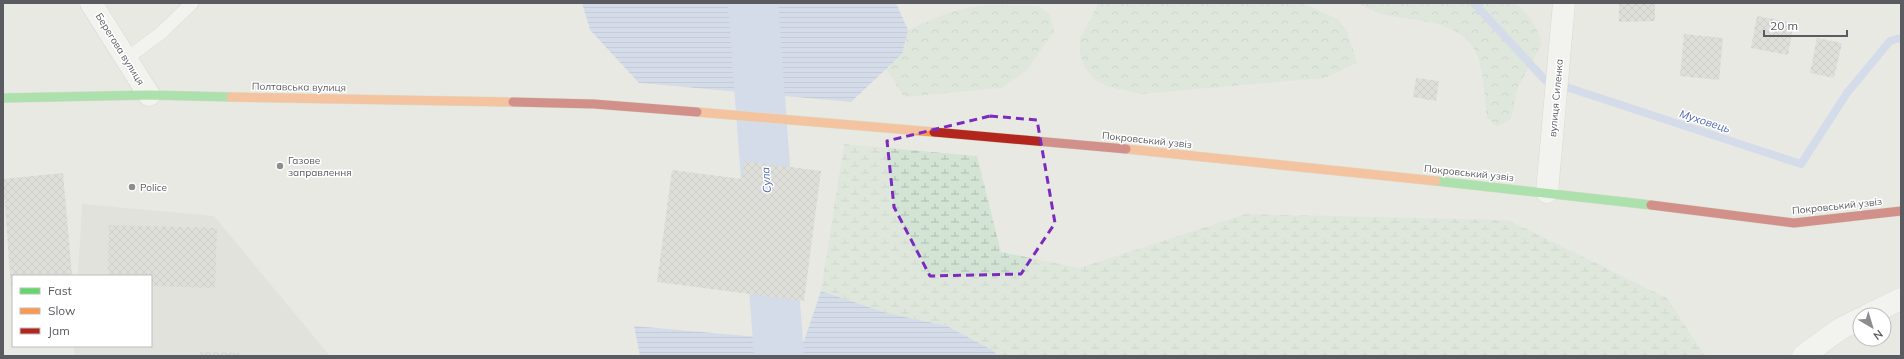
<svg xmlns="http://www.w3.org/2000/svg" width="1904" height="359" viewBox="0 0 1904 359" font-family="Mulish,sans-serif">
	<defs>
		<pattern id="forest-crowns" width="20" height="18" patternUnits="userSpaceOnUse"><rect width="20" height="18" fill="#d3e4d5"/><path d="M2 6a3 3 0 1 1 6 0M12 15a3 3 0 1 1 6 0" fill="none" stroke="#aebcb0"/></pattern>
		<pattern id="wetland-marsh" width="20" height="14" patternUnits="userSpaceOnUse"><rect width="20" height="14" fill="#d3e4d5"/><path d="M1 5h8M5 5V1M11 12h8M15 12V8" fill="none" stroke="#aebcb0"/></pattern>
		<pattern id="water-rules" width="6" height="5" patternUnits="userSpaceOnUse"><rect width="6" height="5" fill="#bcccef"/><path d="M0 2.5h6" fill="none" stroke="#9ca9c5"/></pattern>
		<pattern id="building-cross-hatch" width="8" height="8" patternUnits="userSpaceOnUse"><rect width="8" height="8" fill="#d2d2cf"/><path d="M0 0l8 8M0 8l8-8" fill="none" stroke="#adadab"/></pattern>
	</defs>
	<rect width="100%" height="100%" fill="#e9e9e4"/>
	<path fill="#dadad5" d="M82,204L214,216L330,356H74V346H151V276H78Z"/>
	<g fill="url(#forest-crowns)">
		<path d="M1099,3H1302L1338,19L1347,31L1357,63L1325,78L1141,94L1109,87L1095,80L1085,68L1080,53V38Z"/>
		<path d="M1359,3H1515C1528,13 1538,28 1542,44L1518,87L1511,119L1498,127L1487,118C1481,55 1483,28 1410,19C1393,17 1373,14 1359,3Z"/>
		<path d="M991,5L1039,6L1050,15L1054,31L1027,70L1002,88L904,97L886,69L902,54L908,30L945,14L965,8Z"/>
	</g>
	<path fill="url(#wetland-marsh)" d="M844,144L977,156L1001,252L1079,268L1246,214L1508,220L1667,298L1705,356H997L993,351L947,326L887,313L821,291Z"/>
	<g fill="url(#water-rules)">
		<path d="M582,3H896L908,30L902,54L851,102L639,83L590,30Z"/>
		<path d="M821,291L887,313L947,326L994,351L997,356H640L634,326L804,341Z"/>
	</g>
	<path fill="#e9e9e4" d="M636,83H639L853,103L851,104L638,85Z"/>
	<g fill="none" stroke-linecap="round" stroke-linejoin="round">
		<path stroke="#bcccef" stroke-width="8" d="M1474,3L1545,80L1801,164L1847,93L1890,41L1901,38"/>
		<path stroke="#bcccef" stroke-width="50" d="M753,3L779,356"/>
	</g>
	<g fill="url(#building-cross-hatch)">
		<path d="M1619,3H1655V21L1619,22Z"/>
		<path d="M1757,16L1794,23L1788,55L1751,48Z"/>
		<path d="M1684,34L1723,38L1719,80L1680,76Z"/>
		<path d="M1817,38L1842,43L1834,78L1810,73Z"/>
		<path d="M1416,78L1439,81L1436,101L1413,97Z"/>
		<path d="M745,161L821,171L804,301L657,282L672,170L742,179Z"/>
		<path d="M63,173L72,276H13L12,300L3,179Z"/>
		<path d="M109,225L217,228L215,288L151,286V276H108Z"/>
		<path d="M200,352L241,353V356H200Z"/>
	</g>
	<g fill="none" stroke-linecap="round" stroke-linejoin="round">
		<defs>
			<path id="lane" d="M126,59L161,33L192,3"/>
			<g id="street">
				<path d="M91,3L149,95"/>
				<path d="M1547,192L1564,3"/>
				<path d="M1868,315L1901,299"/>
				<path d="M1803,356L1840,329L1860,319"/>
			</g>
			<g id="fast">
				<path d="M3,98L149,95L231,97"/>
				<path d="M1436,181L1651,205"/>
			</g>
			<g id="slow">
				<path d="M231,97L513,102"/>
				<path d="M697,112L934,132"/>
				<path d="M1126,149L1436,181"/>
			</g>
			<g id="jam">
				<path d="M513,102L594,104L697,112"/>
				<path d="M934,132L1126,149"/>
				<path d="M1651,205L1794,223L1901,211"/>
			</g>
		</defs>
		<use href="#lane" stroke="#c6c6c4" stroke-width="14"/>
		<use href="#street" stroke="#c6c6c4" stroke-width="23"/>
		<use href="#fast" stroke="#ceceb5" stroke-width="10"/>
		<use href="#slow" stroke="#ceceb5" stroke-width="10"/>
		<use href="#jam" stroke="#ceceb5" stroke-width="10"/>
		<use href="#lane" stroke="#fcfcfb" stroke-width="13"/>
		<use href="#street" stroke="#fcfcfb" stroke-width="22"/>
		<use href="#fast" stroke="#63d668" stroke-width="9"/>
		<use href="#slow" stroke="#ff974d" stroke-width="9"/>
		<use href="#jam" stroke="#b3261e" stroke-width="9"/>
	</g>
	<path d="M0 0H1904V359H0ZM990,116L1037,120L1055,223L1021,274L930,276L894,207L887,141Z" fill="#e9e9e4" fill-opacity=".55" fill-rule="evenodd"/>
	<path fill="none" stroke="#7b2cbf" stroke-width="3" stroke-dasharray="8 5" stroke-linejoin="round" d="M990,116L1037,120L1055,223L1021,274L930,276L894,207L887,141Z"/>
	<g fill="#8c8d8f" stroke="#fff" stroke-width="1.5">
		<circle cx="280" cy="166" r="4"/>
		<circle cx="132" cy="187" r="4"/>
	</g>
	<g text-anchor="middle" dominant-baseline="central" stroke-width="3" stroke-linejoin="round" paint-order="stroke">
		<g font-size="10" fill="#5a5b61" stroke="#fff">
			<text transform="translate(120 49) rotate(58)">Берегова вулиця</text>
			<text transform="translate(299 87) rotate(1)">Полтавська вулиця</text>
			<text transform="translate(1556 98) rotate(-85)">вулиця Силенка</text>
			<text transform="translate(1147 140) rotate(6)">Покровський узвіз</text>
			<text transform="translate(1469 173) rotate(6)">Покровський узвіз</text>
			<text transform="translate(1837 206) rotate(-6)">Покровський узвіз</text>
		</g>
		<g font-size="10" fill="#5a5b61" stroke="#fff" text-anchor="start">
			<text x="288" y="160">Газове<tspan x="288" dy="12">заправлення</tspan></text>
			<text x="140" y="187">Police</text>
		</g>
		<g font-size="11" font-style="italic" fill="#4f67b4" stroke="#fff">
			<text transform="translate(1705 121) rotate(18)">Муховець</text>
			<text transform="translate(766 180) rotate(-94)">Сула</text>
		</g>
	</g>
	<rect width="1904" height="359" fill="none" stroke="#5a5b61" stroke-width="8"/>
	<rect x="12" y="275" width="140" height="72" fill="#ffffff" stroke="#bdbdc0"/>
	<rect x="20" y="288" width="20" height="6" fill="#63d668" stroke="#bdbdc0"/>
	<text x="48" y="295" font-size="12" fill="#5a5b61">Fast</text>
	<rect x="20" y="308" width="20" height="6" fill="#ff974d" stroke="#bdbdc0"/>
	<text x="48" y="315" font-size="12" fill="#5a5b61">Slow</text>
	<rect x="20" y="328" width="20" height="6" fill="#b3261e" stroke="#bdbdc0"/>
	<text x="48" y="335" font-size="12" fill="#5a5b61">Jam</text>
	<g transform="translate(1872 327) rotate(142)"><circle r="19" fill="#ffffff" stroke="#bdbdc0"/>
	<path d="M0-3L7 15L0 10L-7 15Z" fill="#8c8d8f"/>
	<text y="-6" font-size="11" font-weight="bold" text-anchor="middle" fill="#5a5b61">N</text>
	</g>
	<path d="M1764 30v6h83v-6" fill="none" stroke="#5a5b61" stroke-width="2"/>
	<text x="1770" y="30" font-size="12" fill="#5a5b61" stroke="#ffffff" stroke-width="3" paint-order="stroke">20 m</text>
</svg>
